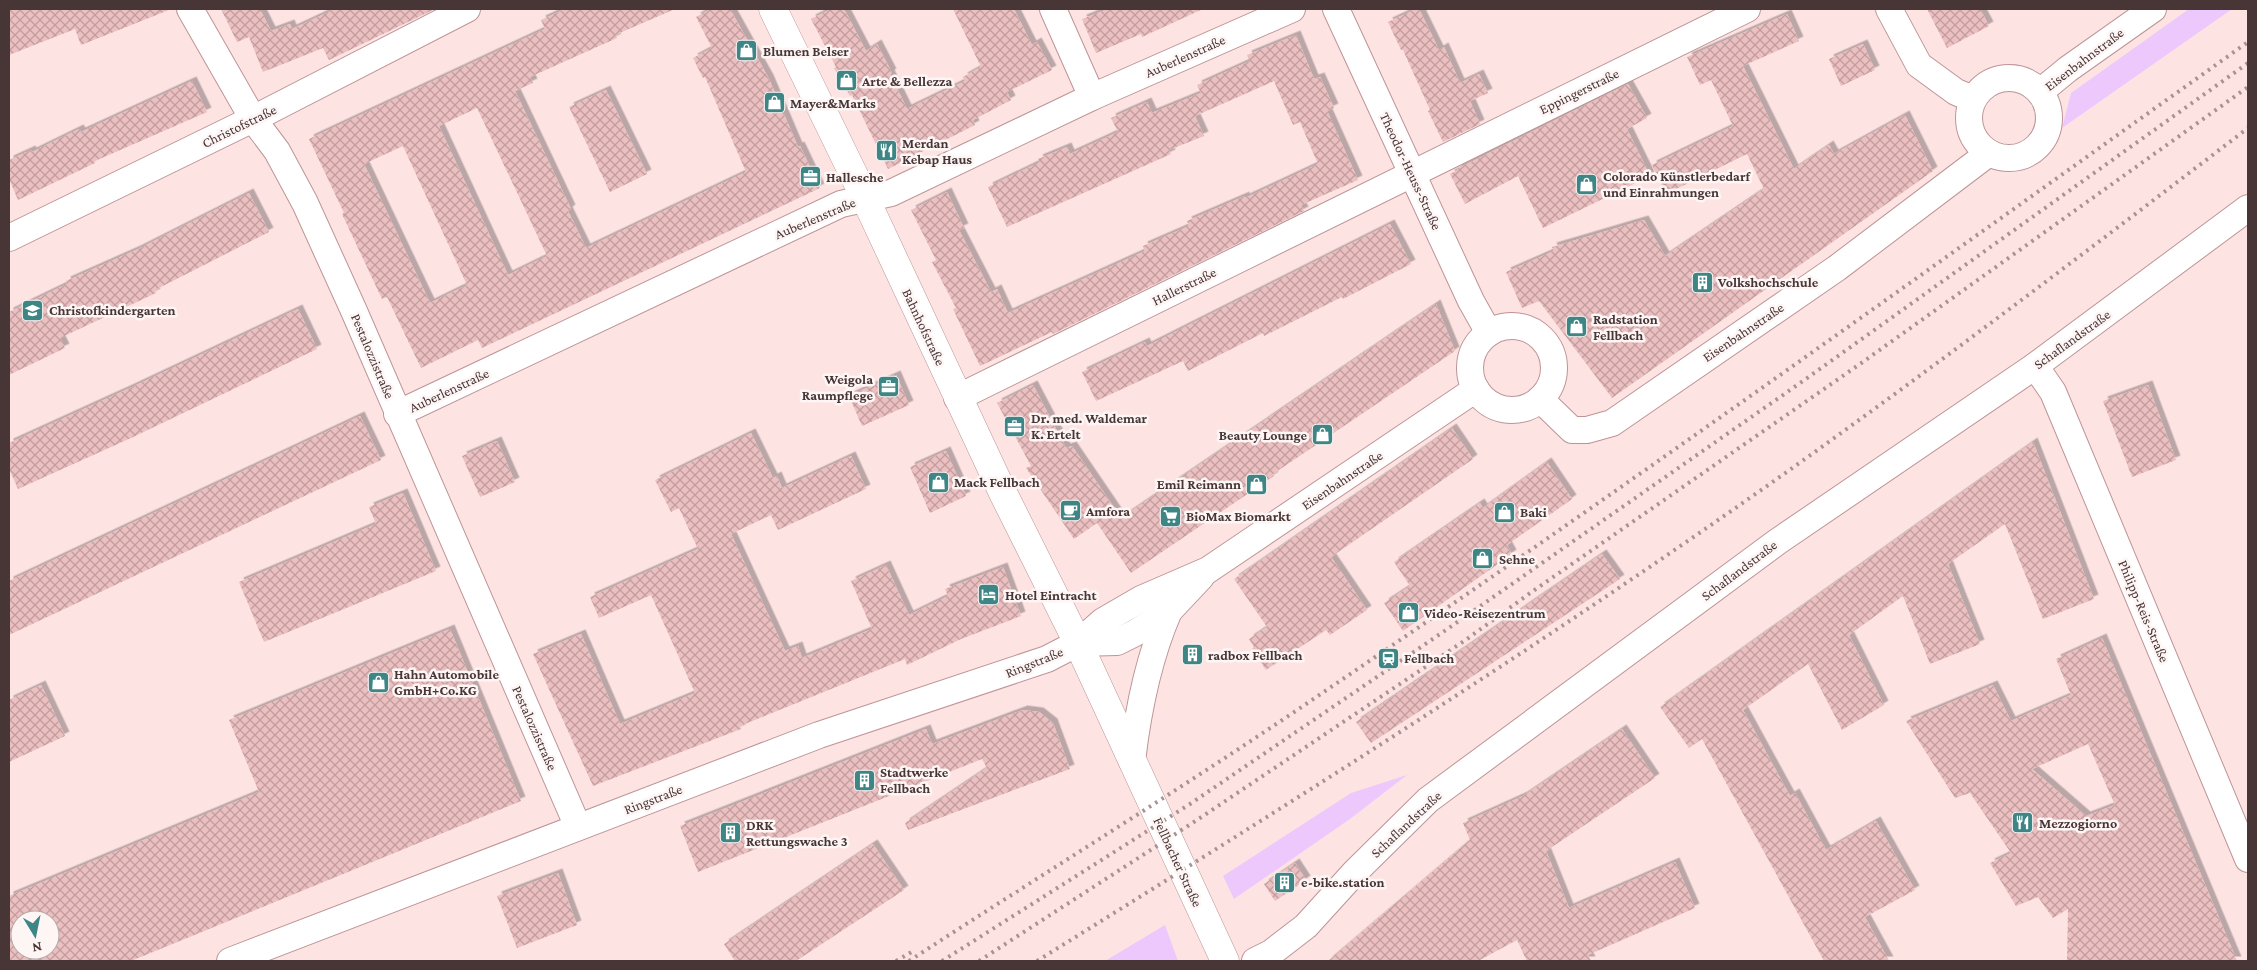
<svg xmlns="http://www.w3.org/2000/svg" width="2257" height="970" viewBox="0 0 2257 970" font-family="'Crimson Pro',serif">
	<defs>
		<pattern id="building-cross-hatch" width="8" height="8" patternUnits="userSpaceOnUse" patternTransform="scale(1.25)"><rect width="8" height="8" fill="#ecc0c1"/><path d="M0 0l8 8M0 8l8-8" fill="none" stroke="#c19d9e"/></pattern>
		<filter id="shadow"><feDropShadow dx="4.5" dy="-4.5" stdDeviation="0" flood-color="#0004"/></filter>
	</defs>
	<rect width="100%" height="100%" fill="#fee3e3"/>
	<g fill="#edc8fd">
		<path d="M2189,9H2232L2062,128L2071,93Z"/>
		<path d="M1407,775L1350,819L1234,899L1223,876L1351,793Z"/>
		<path d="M1165,925L1178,961H1105Z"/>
	</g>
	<g fill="url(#building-cross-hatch)" fill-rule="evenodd" filter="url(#shadow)">
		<path d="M9,9H168L169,10L81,45L75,29L9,55Z"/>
		<path d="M221,9H260L271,31L290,24L292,29L335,9H435L329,60L323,48L263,72L249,37L237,42Z"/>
		<path d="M565,9H675L615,35L617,38L530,77L533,83L515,91L571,209L568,211L586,248L746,172L705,77L703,78L693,58L712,48L696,17L711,9H730L769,79L798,147L800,146L820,188L482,348L478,340L421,368L387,297L382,299L342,214L344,213L309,139L545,29L541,20ZM477,108L547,256L508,275L439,126ZM403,146L467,285L430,303L364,164Z"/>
		<path d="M831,9H844L866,51L877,44L892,73L890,74L907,109L965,81L963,77L981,67L953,9H1014L1032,45L1037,42L1052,70L1007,92L1011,100L973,120L975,125L888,169L852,95L850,96L834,68L836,67L811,19Z"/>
		<path d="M1108,9H1203L1142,37L1141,34L1096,53L1082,19Z"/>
		<path d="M1416,9H1419L1439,50L1444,47L1460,83L1479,74L1488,93L1470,101L1480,124L1443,142L1428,111L1430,110L1403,50H1401L1388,22Z"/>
		<path d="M1927,9H1980L1989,26L1947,48Z"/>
		<path d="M1787,14L1799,41L1743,66L1794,169L1829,145L1834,154L1905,115L1933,171L1612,398L1539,301L1522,308L1506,272L1554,251L1552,247L1644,220L1665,256L1764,189L1747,154L1666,194L1652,165L1733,126L1711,80L1700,85L1687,57Z"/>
		<path d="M1296,35L1314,79L1320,77L1334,108L1327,111L1358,180L1301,205L1304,211L1053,334L1052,332L980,366L953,309L956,308L932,262L936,260L911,210L947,192L964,228L959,230L991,292L997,289L1008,313L1145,251L1143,246L1189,226L1187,221L1245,196V198L1318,164L1300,122L1293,125L1274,81L1195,116L1204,136L1169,150L1171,154L1007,227L988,187L1040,162L1038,159L1067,147L1070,154L1118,132L1111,118L1147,102L1152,113L1201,93L1197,85L1250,61L1247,55Z"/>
		<path d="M1863,44L1875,70L1841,86L1829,59Z"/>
		<path d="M192,81L207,112L95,161V163L18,200L9,179V160L31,150L32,152L79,129L81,132Z"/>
		<path d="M1628,84L1647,118L1627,129L1650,176L1543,228L1518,176L1465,204L1450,174L1458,170L1457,169Z"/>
		<path d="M606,90L647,174L610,192L569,107Z"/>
		<path d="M249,193L269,232L155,290L156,293L60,338L65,348L9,375V312L67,284L66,281L136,250Z"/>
		<path d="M1390,224L1411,264L1343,299L1342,297L1264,336L1263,333L1188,371L1183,361L1096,401L1082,372L1145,342L1147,346Z"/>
		<path d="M1436,304L1455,351L1273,474L1274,476L1131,573L1097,523L1074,539L1026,468L1031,466L997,403L1033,385L1066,448L1072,446L1121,518Z"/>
		<path d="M298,309L317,349L131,438L18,489L9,469V443L130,388Z"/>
		<path d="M896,375L909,405L862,426L849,396Z"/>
		<path d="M2148,385L2176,460L2132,477L2103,401Z"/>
		<path d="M360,416L381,460L9,635V581Z"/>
		<path d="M1452,428L1473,459L1331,557L1367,610L1330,635L1326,630L1266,670L1252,649L1254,647L1249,639L1267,627L1234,579Z"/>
		<path d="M751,433L773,478L777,476L782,488L851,456L866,489L778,530L771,515L731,534L785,651L798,646L802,658L872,629L851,581L886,565L909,615L948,596L945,589L1003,567L1021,616L961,639L907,665L905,659L740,726L741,729L593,786L533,654L581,634L620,724L695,693L651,595L599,618L590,597L698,549L679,508L671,512L655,480Z"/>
		<path d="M497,441L515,482L480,497L462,456Z"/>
		<path d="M2033,442L2094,599L2043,619L2005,524L1948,564L1980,644L1930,664L1903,596L1849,635L1884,705L1842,730L1808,664L1743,710L1790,796L1795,793L1826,850L1876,821L1915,890L1865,917L1889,961H1824L1702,739L1689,748L1660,707Z"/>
		<path d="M946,451L966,496L930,513L910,467Z"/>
		<path d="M1547,462L1572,499L1507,545L1512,554L1403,631L1384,603L1410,586L1394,562L1480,503L1483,508Z"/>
		<path d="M403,493L436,571L264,642L239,582L376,524L369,507Z"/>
		<path d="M1602,554L1620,579L1371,743L1356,722Z"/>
		<path d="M450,629L521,801L131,961H9V896L259,792L229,720ZM20,920H50V950H20Z"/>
		<path d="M2102,638L2237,961H2067L2068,909L2053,918L2038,897L2016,906L1990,863L2011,853L1970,793L1955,798L1906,721L1993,685L2011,721L2071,695L2056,659ZM2088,744L2115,805L2086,816L2032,769Z"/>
		<path d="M41,685L65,736L9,762V700Z"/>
		<path d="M1023,710L1039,712L1053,723L1070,769L908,830L905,823L987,768L982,759L698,872L680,826L926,729L932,744Z"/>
		<path d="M1622,729L1655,778L1546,851L1569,908L1675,862L1695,908L1588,955L1591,961H1527L1517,940L1478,961H1328L1470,840L1463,823L1523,796Z"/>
		<path d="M873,844L904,890L796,961H735L724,944Z"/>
		<path d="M1295,863L1306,880L1275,901L1264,884Z"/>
		<path d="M558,873L577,925L517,948L497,896Z"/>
	</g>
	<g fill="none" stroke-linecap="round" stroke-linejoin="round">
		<defs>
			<g id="minor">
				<path d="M190,9L253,119L277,151L305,203L354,311L578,827"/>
				<path d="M1053,9L1092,97"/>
				<path d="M1336,9L1471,301L1489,333"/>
				<path d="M1889,9L1919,65L1956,92L1973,99"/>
				<circle cx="2009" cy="118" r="40"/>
				<path d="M2040,92L2068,69L2153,9"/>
				<path d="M9,238L253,119L467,9"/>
				<circle cx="1512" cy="368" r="42"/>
				<path d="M2035,366L2053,392L2248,859"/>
				<path d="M957,398L1747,9"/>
				<path d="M1540,399L1572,430H1587L1612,423L1837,268L1989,153"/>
				<path d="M397,414L841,204L891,193L1092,97L1292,9"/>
				<path d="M1078,643L1117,642L1135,633L1169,611L1201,577"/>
				<path d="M1132,761C1138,710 1148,659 1169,611"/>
				<path d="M230,961L819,735L1047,659L1078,643L1103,621L1141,599L1208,570L1476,389"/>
				<path d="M1255,961L1271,953L1306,926L1355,872L1428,800L1777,542L2035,366L2248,208"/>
			</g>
			<path id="tertiary" d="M773,9L865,198L1004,495L1078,643L1225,961"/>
		</defs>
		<use href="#minor" stroke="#be9496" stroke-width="28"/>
		<use href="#tertiary" stroke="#be9496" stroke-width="29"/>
		<use href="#minor" stroke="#fff" stroke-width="26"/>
		<use href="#tertiary" stroke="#fff" stroke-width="28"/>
		<g stroke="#a99293" stroke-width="4" stroke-dasharray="2.5 5" stroke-linecap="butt">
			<path d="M896,961L915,950"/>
			<path d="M909,961C1041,875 1176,792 1306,704C1624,489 1936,264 2248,42"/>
			<path d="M942,961L1190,804L1446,630L1803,381L2248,63"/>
			<path d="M979,961L1197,820L1467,639L1533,591L1860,364L2248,87"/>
			<path d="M1037,961C1286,806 1534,650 1774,481C1935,367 2091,248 2248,128"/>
		</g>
	</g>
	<defs>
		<symbol id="shop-square" viewBox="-11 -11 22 22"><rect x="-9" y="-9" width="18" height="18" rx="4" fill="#3e8686" stroke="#fef5f5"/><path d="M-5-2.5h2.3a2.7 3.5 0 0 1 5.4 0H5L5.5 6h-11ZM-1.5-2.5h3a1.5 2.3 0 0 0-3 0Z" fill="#fff"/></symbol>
		<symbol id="restaurant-square" viewBox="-11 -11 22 22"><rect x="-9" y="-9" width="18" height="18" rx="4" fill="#3e8686" stroke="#fef5f5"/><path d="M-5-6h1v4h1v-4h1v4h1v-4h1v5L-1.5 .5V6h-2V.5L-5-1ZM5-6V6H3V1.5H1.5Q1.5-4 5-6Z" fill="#fff"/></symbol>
		<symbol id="office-square" viewBox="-11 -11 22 22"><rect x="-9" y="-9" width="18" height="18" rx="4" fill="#3e8686" stroke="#fef5f5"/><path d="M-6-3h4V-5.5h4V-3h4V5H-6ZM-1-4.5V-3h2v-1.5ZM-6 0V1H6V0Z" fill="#fff"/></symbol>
		<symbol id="building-square" viewBox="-11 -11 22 22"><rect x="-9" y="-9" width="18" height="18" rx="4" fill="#3e8686" stroke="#fef5f5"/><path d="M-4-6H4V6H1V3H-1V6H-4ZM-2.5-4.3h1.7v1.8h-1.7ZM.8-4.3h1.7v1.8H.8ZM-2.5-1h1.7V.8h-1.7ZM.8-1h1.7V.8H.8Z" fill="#fff"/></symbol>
		<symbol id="school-square" viewBox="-11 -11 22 22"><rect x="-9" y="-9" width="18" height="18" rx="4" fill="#3e8686" stroke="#fef5f5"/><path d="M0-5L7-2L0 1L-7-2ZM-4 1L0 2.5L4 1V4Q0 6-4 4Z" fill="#fff"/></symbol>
		<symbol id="cafe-square" viewBox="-11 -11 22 22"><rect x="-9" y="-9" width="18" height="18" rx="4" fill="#3e8686" stroke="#fef5f5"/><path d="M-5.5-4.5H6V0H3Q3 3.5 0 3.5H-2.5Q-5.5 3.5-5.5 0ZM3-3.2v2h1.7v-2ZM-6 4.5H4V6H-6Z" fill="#fff"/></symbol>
		<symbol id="supermarket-square" viewBox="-11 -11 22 22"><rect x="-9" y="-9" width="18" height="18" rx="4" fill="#3e8686" stroke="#fef5f5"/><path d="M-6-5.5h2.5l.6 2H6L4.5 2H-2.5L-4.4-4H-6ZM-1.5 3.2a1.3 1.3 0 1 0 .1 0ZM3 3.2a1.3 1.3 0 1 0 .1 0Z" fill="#fff"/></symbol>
		<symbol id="hotel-square" viewBox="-11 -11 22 22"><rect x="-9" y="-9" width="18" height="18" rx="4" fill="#3e8686" stroke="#fef5f5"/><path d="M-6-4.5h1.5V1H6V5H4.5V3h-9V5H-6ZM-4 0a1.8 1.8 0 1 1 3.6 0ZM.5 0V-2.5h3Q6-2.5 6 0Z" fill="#fff"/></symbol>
		<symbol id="station-square" viewBox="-11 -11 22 22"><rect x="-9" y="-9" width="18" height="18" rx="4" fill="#3e8686" stroke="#fef5f5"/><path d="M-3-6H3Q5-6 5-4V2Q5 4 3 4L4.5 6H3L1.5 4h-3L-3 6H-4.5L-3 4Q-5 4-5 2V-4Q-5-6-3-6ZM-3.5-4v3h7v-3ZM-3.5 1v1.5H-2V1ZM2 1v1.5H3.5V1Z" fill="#fff"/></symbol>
	</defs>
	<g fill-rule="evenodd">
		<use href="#shop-square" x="734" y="38" width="25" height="25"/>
		<use href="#shop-square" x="834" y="68" width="25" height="25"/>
		<use href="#shop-square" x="762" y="90" width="25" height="25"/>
		<use href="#restaurant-square" x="874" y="138" width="25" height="25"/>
		<use href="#office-square" x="798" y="164" width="25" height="25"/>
		<use href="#shop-square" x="1574" y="172" width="25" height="25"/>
		<use href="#building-square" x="1690" y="270" width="25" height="25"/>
		<use href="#school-square" x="20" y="298" width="25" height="25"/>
		<use href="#shop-square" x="1564" y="314" width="25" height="25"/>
		<use href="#office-square" x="876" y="374" width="25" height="25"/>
		<use href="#office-square" x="1002" y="414" width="25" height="25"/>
		<use href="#shop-square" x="1310" y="422" width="25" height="25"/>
		<use href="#shop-square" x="926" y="470" width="25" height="25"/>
		<use href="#shop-square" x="1244" y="472" width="25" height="25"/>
		<use href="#cafe-square" x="1058" y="498" width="25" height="25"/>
		<use href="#shop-square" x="1492" y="500" width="25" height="25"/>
		<use href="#supermarket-square" x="1158" y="504" width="25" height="25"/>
		<use href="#shop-square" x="1470" y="546" width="25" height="25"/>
		<use href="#hotel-square" x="976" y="582" width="25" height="25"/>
		<use href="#shop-square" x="1396" y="600" width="25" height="25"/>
		<use href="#building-square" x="1180" y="642" width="25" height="25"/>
		<use href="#station-square" x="1376" y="646" width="25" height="25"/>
		<use href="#shop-square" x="366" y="670" width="25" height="25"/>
		<use href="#building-square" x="852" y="768" width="25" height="25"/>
		<use href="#restaurant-square" x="2010" y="810" width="25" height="25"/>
		<use href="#building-square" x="718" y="820" width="25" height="25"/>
		<use href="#building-square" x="1272" y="870" width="25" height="25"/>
	</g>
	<g text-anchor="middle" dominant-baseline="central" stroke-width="5" stroke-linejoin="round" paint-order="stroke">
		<g font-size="14" font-weight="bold" fill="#483637" stroke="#fef5f5" text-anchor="start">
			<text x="763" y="51">Blumen Belser</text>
			<text x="862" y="81">Arte &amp; Bellezza</text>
			<text x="790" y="103">Mayer&amp;Marks</text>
			<text x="902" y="143">Merdan<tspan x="902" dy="16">Kebap Haus</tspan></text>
			<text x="1603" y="176">Colorado Künstlerbedarf<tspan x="1603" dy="16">und Einrahmungen</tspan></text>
			<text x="826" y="177">Hallesche</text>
			<text x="1718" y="282">Volkshochschule</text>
			<text x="49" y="310">Christofkindergarten</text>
			<text x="1593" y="319">Radstation<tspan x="1593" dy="16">Fellbach</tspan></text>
			<text x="873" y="379" text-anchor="end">Weigola<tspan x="873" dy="16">Raumpflege</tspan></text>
			<text x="1031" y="418">Dr. med. Waldemar<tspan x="1031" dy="16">K. Ertelt</tspan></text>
			<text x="1307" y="435" text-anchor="end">Beauty Lounge</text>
			<text x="954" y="482">Mack Fellbach</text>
			<text x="1241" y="484" text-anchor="end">Emil Reimann</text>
			<text x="1086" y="511">Amfora</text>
			<text x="1520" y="512">Baki</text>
			<text x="1186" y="516">BioMax Biomarkt</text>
			<text x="1499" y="559">Sehne</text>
			<text x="1005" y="595">Hotel Eintracht</text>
			<text x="1424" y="613">Video-Reisezentrum</text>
			<text x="1208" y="655">radbox Fellbach</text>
			<text x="1404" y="658">Fellbach</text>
			<text x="394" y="674">Hahn Automobile<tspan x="394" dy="16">GmbH+Co.KG</tspan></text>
			<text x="880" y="772">Stadtwerke<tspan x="880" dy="16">Fellbach</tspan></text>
			<text x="2039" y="823">Mezzogiorno</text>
			<text x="746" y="825">DRK<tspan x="746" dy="16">Rettungswache 3</tspan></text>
			<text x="1301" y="882">e-bike.station</text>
		</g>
		<g font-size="14" fill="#483637" stroke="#fef5f5">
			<text transform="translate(1185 56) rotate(-24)">Auberlenstraße</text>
			<text transform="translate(2084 59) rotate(-37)">Eisenbahnstraße</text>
			<text transform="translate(1579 91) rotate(-26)">Eppingerstraße</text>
			<text transform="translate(239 126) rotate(-26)">Christofstraße</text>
			<text transform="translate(1411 171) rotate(65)">Theodor-Heuss-Straße</text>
			<text transform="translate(815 218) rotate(-23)">Auberlenstraße</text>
			<text transform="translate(1184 286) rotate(-26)">Hallerstraße</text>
			<text transform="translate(924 327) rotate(65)">Bahnhofstraße</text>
			<text transform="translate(1743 332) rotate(-34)">Eisenbahnstraße</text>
			<text transform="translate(2072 339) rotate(-36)">Schaflandstraße</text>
			<text transform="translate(373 356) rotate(67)">Pestalozzistraße</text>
			<text transform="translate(449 390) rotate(-25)">Auberlenstraße</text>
			<text transform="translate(1342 480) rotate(-34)">Eisenbahnstraße</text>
			<text transform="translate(1739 570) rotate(-37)">Schaflandstraße</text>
			<text transform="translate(2144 611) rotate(67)">Philipp-Reis-Straße</text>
			<text transform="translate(1034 662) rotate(-22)">Ringstraße</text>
			<text transform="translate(535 728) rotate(66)">Pestalozzistraße</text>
			<text transform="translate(653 799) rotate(-21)">Ringstraße</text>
			<text transform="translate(1406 824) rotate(-43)">Schaflandstraße</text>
			<text transform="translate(1178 862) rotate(65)">Fellbacher Straße</text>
		</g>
	</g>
	<rect width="2257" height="970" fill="none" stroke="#483637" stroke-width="20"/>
	<g transform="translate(35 935) rotate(170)"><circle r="24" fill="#fef5f5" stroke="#b5a9a9"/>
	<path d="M0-4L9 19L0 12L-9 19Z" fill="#3e8686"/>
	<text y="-8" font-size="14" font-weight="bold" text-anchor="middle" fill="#483637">N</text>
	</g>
</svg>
